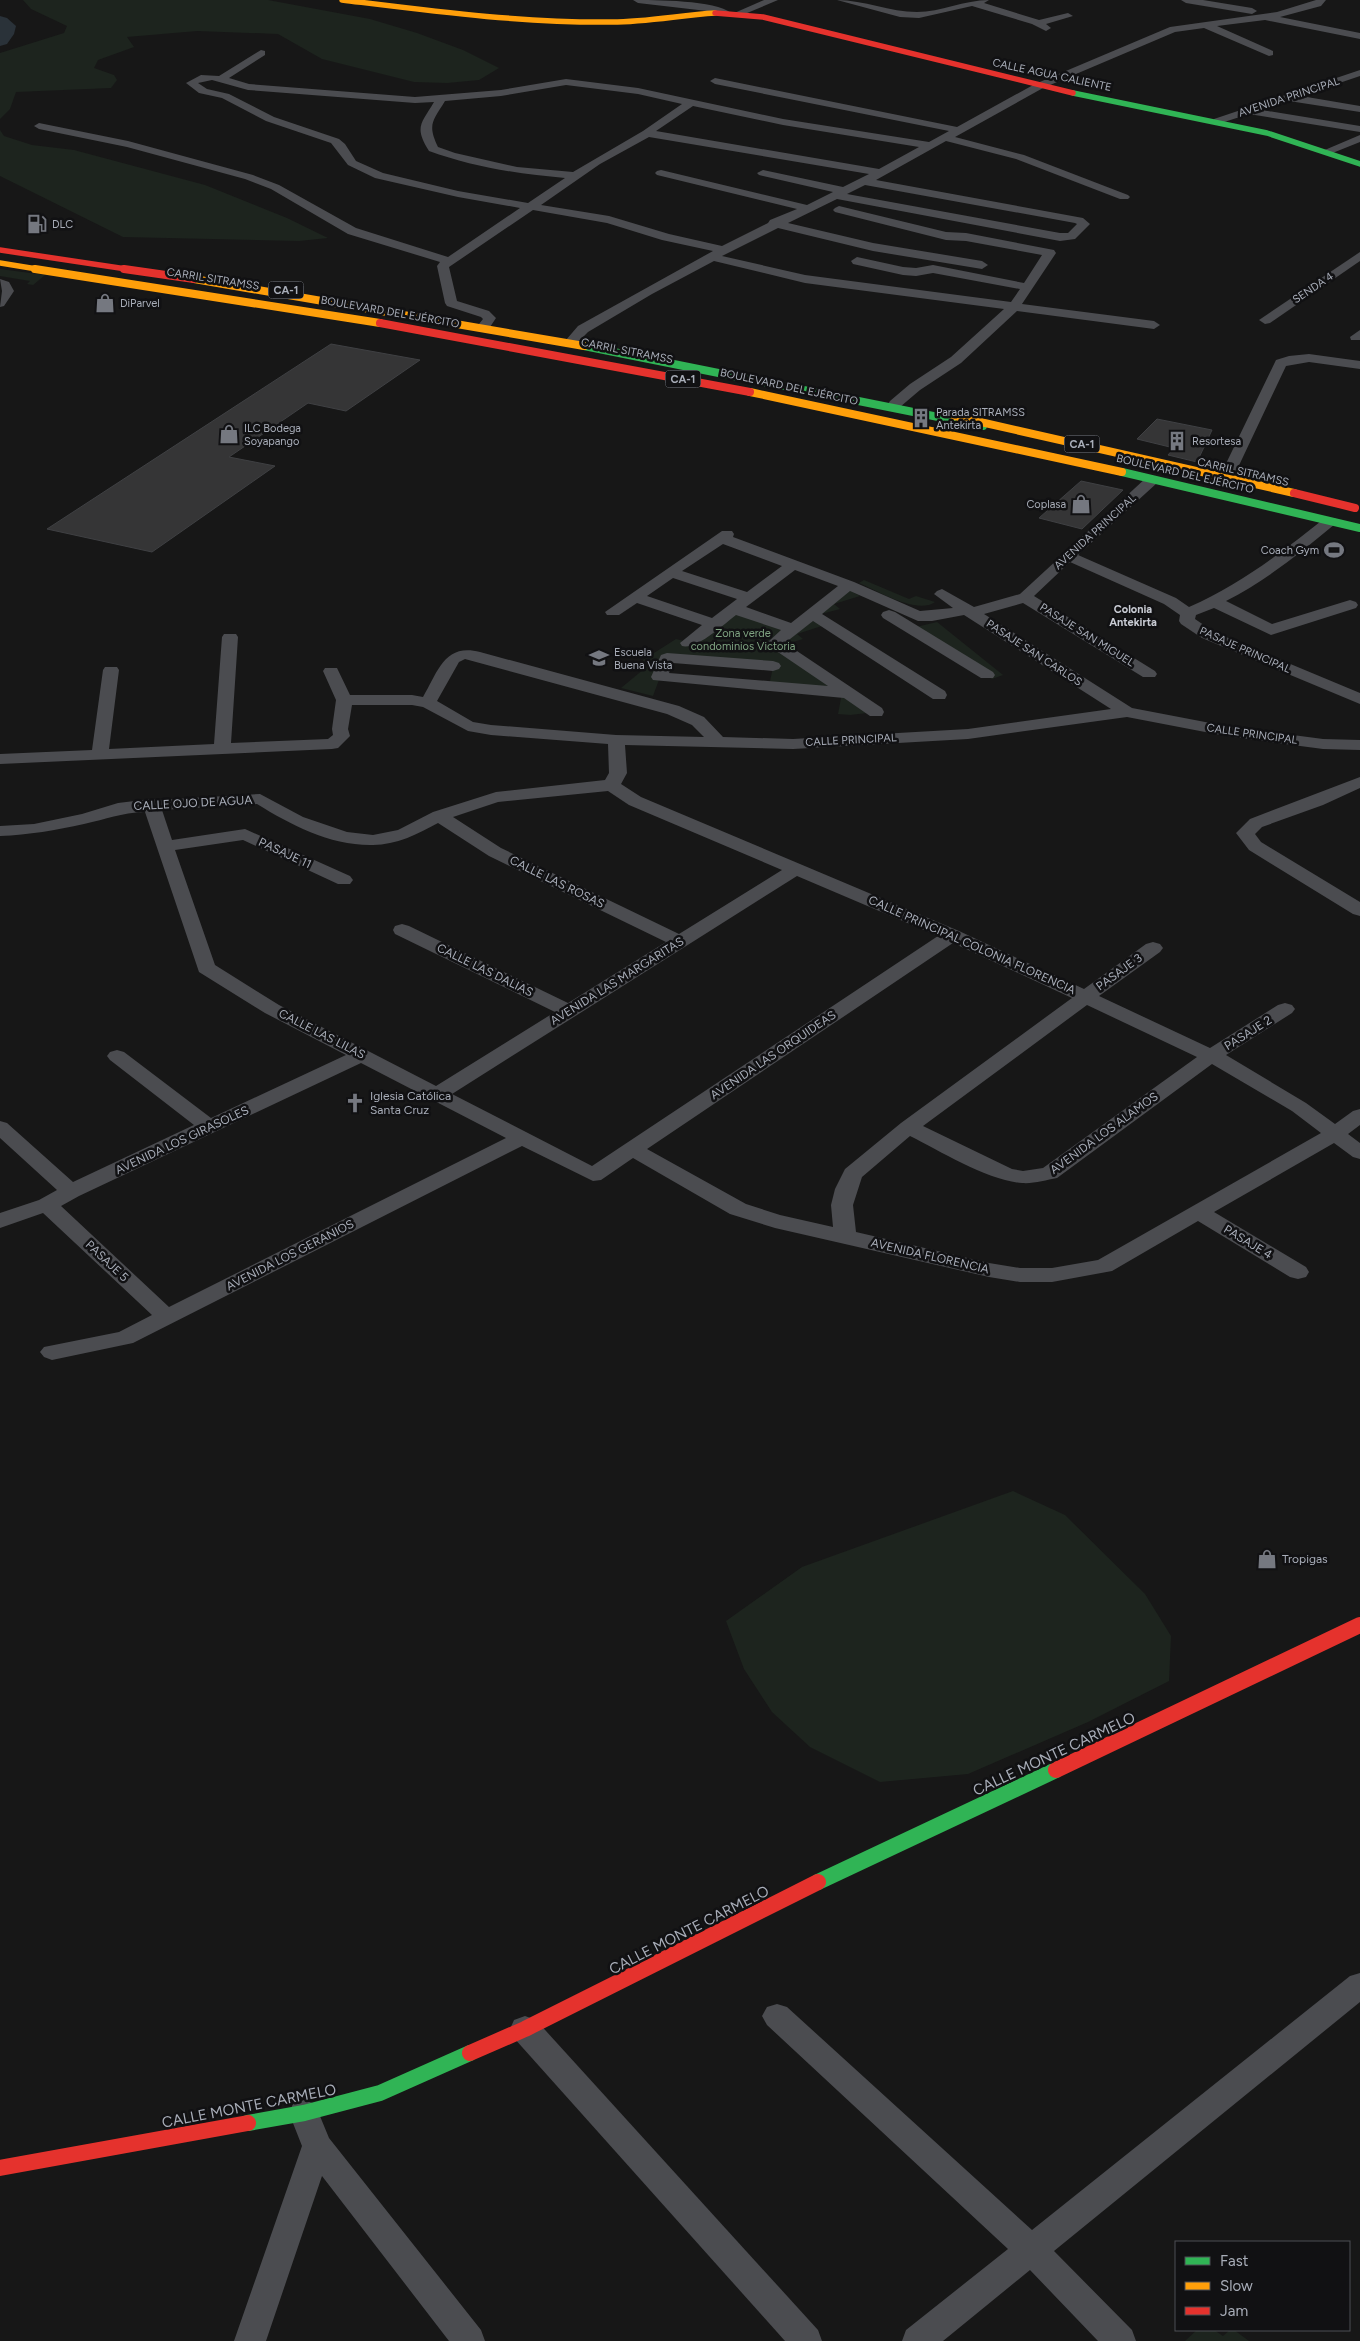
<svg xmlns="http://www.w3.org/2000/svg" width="1360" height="2341" viewBox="0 0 1360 2341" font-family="Figtree,sans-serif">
	<rect width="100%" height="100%" fill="#171717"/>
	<g fill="#1d241e">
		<path d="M23,0H268L370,19L417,33L463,50L499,68L479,80L447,83L414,82L322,59L278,34L197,31L127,37L134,47L98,60L94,68L114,75L117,80L111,88L16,92L10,109L0,119V53L64,33L67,26L31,9Z"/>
		<path d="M0,130L4,136L32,145L74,150L205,185L287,218L328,238L299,241L123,237L0,176Z"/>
		<path d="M0,269L45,275L33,285L27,284L30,281L0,276Z"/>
		<path d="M864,580L909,599L916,596L935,602C917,615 878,591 859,583Z"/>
		<path d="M846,588L860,596L834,604L840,609L817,615L828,624L797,634L803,639L780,646L876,712L850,715L838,714L842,693L769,686L773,667L667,658L653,696L621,688L644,669L643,660L676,639L688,642L735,609L793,629Z"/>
		<path d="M937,622L1003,675L992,679L912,628Z"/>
		<path d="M1013,1491L1065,1515L1145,1594L1171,1636L1169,1681L1088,1722L968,1774L880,1782L810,1747L772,1712L744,1669L726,1621L802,1567Z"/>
		<path d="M1197,2330H1214L1223,2336L1230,2330H1234L1249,2341H1185Z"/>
	</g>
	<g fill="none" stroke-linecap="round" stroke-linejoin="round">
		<path fill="#2a3239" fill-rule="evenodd" d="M0,16L7,18L16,26L14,34L7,44L0,46Z"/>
	</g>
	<g fill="#353536" stroke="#3f4043">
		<path d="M331,344L420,360L346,411L308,403L229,457L275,466L152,552L47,529Z"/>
		<path d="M1157,419L1212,430L1197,462L1168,455L1174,448L1137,439Z"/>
		<path d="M1081,481L1123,490L1082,529L1039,518Z"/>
	</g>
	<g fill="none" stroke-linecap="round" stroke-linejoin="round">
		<g fill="#4b4c50" fill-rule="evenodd">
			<path d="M633,0C654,0 716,0 731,13L726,16L707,11L638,3Z"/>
			<path d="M764,0H778L740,16H734L732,14Z"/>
			<path d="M837,0C864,0 890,12 917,12C941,12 964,0 989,0L984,3L1039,20L1068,13L1073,16L1046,24L1051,28L1046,31L1032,24L972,6L919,18L900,17Z"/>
			<path d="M1181,0H1203L1252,8L1257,11L1252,14L1186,3Z"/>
			<path d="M1316,0H1326L1321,6L1280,17L1360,33V39L1265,20L1217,26L1273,51V55L1269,56L1204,28L1175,32L1043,88L955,137L1024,155L1128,195L1130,197L1128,199H1120L1016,159L946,141L876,180L1083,218L1090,224L1075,239L1060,241L837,199L788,223L873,243L982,261L988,265L982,269L873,251L778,228L722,256L805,275L1011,302L1020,289L933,273L916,276L903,275L853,264L851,261L857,257L903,267L916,268L933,265L1024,283L1042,255L966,241L946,240L835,212L833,210L835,208L839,206L946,232L966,233L1054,250L1056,253L1022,304L1154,321L1160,325L1154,329L1017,311L961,363L920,390L900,407L895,408L888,404L890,401L910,384L951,357L1004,309L805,283L714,261L652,294L588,332L577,343L572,344L566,340L578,326L713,251L662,240L607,223L533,210L449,267L457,301L489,311L496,318L490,327L485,328L479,324L483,319L481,317L447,306L445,303L437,266L440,262L348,234L271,189L245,179L127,147L39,129L34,126L39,123L128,141L253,175L279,185L356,228L448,257L520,208L458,197L375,178L348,165L331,143L266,121L222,98L199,93L186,83L201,75L219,76L261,50L265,51V55L229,78L249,84L415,97L501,90L566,79L638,88L783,119L929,142L949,131L715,84L710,81L715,78L957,127L1035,84L1170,27L1277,12ZM212,80L248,90L415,103L434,102C421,124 414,127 429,151C473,167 519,174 565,178L528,203L458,191L383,173L356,161L345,144L339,139L274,117L229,94L207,89L198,83ZM566,85L638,94L682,104L643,131L573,172L517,167L455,153L438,147C427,124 433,121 445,101L501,96ZM693,106L783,125L919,147L879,169L656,131ZM649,137L869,174L843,187L763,170L757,173L759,175L833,192L807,205L661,170L657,171L655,173L657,175L797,209L770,220L768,223L722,246L669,234L609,216L541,205L600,164ZM865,185L1075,223L1077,224L1068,233H1060L847,194Z"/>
			<path d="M1360,70V76L1301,96L1360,106V112L1289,101L1262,110L1360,126V132L1249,114L1218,124L1213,121L1214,119Z"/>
			<path d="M1360,135V142L1330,154H1322L1320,152Z"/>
			<path d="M1360,252V261L1270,323L1265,324L1259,320Z"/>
			<path d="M0,279L9,282L14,291L4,306L0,307L2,291Z"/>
			<path d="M1360,330V340H1351L1350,337Z"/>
			<path d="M1309,354L1360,361V369L1309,362L1286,366L1234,476L1227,480L1222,479L1220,476L1276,360L1289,356Z"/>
			<path d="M1152,476L1159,480L1157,483L1078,555L1176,598L1189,607C1240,585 1282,552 1325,518H1335L1337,521L1335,524C1301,552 1266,581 1226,601L1272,624L1350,600L1356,602L1358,605L1356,608L1271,635L1214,608L1196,615L1195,619L1214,632L1360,693V704L1202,638L1181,624L1179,621L1180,615L1164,604L1070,562L1034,596L1155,671L1157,674L1155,677H1143L1023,603L984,614L1132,708L1226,726L1323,739L1360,740V750L1323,749L1226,736L1127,717L968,739L793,749L625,745L627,773L621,784L641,797L959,931L1084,989L1146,944L1153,942L1160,944L1163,948L1160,952L1099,996L1210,1048L1278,1005L1285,1003L1292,1005L1295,1009L1292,1013L1226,1055L1306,1103L1335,1124L1353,1111L1360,1109V1125L1348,1134L1360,1143V1159L1353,1157L1334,1143L1214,1212L1306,1267L1309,1272L1306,1277L1298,1279L1290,1277L1198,1221L1112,1271L1052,1282H1020L989,1277L775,1228L730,1214L633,1158L601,1180L593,1181L522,1146L133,1343L52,1360L44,1357L40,1352L44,1347L119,1332L152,1315L43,1213L0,1228V1213L39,1200L57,1190L0,1138V1121L7,1123L73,1182L194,1125L110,1060L107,1056L110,1052L117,1050L124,1052L211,1118L346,1055L265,1013L199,972L145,812C120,813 107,819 84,824C56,830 29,835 0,836V826L34,824L82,814L118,803L151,799L157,800L260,794L303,817L347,832L373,835L398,830L433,812L496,792L605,780L609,773L608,744L491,735L468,731L423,707L412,705H352L348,729L350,736L338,748L332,749L0,764V754L92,750L103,670L105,667H117L119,670L109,749L214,744L222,637L224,634H236L238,637L231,743L328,739L333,735L332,729L336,700L323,671L325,668H337L350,695H412L423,697C438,672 444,643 480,652L679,706L704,717L723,737L793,739L968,729L1111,709L964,615L932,621H918L850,591L822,614L945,691L947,695L945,699H933L813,621L785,643L882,708L884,712L882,716H870L844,698L653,680L651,677L661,655L667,653L773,661L779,663L781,666L779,669L773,671L673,663L669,673L828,686L769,646L767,643L781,630L736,615C724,624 697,650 682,646L680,643L702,625L637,603L619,615H607L605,612L722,531H732L734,534L733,537L854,582L920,611L953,608L934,594L937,591L942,589L974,607L1020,594L1147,477ZM723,544L782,566L747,592L682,571ZM795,570L838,586L791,623L746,607ZM673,578L737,599L712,618L647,596ZM465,659L667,714L692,725L704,737L616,735L491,725L473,722L437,701L459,662ZM608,791L629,805L782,870L679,934L501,848L453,817L498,802ZM257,804C291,825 331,846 373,845C396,845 418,834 438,823L489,856L666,942L568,1003L409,926L402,924L395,926L393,930L395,934L555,1012L436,1086L279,1005L215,965L175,850L243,840L338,884H350L353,880L350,876L245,829L172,840L162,810ZM797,876L938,936L592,1166L452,1094ZM953,943L1072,998L901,1123L845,1169L835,1189L831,1205L833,1227L780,1215L746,1204L647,1149ZM1087,1005L1197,1057L1043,1168L1023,1171L1012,1169L923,1126ZM361,1063L506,1138L169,1307L61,1206L79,1196ZM1212,1064L1292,1111L1321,1133L1098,1260L1052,1268H1020L989,1263L856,1232L853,1205L862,1177L910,1136C940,1151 989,1181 1022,1183C1033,1184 1046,1180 1057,1178Z"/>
			<path d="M889,610L895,612L993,672L995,675L993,678H981L883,618L881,615L883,612Z"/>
			<path d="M1360,777V788L1323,805L1262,827L1255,834L1261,842L1360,902V916L1353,914L1249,850L1236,833L1250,819Z"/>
			<path d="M1360,1973V2002L1054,2251L1132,2330L1136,2341H1098L1030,2270L943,2341H902L906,2330L1008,2249L767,2025L762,2016L767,2007L777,2004L787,2007L1032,2230L1350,1976Z"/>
			<path d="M525,2016L536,2020L818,2330L822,2341H785L514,2038L510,2029L514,2020Z"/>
			<path d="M304,2100L315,2104L329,2138L481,2330L485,2341H449L322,2176L266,2341H234L302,2146L289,2113L293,2104Z"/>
		</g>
		<path stroke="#30b455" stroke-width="5.5" d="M1073,93L1267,133L1360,164"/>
		<g stroke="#30b455" stroke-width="8">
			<path d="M584,346L983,426"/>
			<path d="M1122,472L1360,528"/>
		</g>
		<g stroke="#30b455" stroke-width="16">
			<path d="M818,1882L1056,1770"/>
			<path d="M248,2123L304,2113L380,2093L470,2053"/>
		</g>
		<g stroke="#ff9f0a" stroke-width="5.5">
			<path d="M342,0C432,11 522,23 612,22C647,22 681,15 715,13"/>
			<path d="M0,263L43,270"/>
		</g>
		<g stroke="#ff9f0a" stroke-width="8">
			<path d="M35,269L380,323"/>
			<path d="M194,279L584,346"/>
			<path d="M750,392L1122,472"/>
			<path d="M954,416L1294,493"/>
		</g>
		<g stroke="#e5322d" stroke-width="5.5">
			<path d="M715,13L763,17L1073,93"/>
			<path d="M0,250L133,270"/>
		</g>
		<g stroke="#e5322d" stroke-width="8">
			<path d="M124,269L194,279"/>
			<path d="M380,323L750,392"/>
			<path d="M1294,493L1355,508"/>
		</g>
		<g stroke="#e5322d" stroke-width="16">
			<path d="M1056,1770L1360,1625"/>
			<path d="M470,2053L525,2029L818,1882"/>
			<path d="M0,2168L248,2123"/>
		</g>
	</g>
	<defs>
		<symbol id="fuel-bare" viewBox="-9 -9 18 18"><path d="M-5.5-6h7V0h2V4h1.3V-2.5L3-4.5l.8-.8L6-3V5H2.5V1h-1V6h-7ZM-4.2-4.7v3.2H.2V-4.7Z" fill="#757880" stroke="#111113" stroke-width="2.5" paint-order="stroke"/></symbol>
		<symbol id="shop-bare" viewBox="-9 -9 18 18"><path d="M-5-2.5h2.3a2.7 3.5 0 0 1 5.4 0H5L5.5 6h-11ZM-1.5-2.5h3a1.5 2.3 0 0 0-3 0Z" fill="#757880" stroke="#111113" stroke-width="2.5" paint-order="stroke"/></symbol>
		<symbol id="building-bare" viewBox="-9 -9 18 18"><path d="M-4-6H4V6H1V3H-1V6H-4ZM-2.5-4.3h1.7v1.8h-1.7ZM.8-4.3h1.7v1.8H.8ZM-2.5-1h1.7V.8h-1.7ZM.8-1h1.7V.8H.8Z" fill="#757880" stroke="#111113" stroke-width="2.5" paint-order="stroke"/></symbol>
		<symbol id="stadium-bare" viewBox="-9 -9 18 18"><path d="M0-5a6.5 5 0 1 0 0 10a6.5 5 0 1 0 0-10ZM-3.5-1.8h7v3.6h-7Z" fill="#757880" stroke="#111113" stroke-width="2.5" paint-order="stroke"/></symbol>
		<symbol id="school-bare" viewBox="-9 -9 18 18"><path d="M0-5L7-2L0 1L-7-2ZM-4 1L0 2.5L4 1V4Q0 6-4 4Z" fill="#757880" stroke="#111113" stroke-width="2.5" paint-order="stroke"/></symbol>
		<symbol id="church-bare" viewBox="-9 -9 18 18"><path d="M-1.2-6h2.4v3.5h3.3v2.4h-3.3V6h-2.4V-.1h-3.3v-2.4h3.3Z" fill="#757880" stroke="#111113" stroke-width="2.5" paint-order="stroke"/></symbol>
	</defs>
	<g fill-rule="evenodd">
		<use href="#fuel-bare" x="23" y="210" width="28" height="28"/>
		<use href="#shop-bare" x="91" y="289" width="28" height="28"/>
		<use href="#building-bare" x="907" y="404" width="28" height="28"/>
		<use href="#shop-bare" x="215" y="420" width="28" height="28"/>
		<use href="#building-bare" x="1163" y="427" width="28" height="28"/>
		<use href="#shop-bare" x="1067" y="490" width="28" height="28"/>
		<use href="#stadium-bare" x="1320" y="536" width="28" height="28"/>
		<use href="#school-bare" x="585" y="644" width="28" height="28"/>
		<use href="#church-bare" x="341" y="1089" width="28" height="28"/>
		<use href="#shop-bare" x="1253" y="1545" width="28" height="28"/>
	</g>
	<g text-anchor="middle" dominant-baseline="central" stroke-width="5" stroke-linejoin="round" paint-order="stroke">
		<g font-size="11" fill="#a8adb8" stroke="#111113">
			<text transform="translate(1052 75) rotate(12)">CALLE AGUA CALIENTE</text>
			<text transform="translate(1289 97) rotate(-18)">AVENIDA PRINCIPAL</text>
			<text transform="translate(213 279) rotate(9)">CARRIL SITRAMSS</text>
			<text transform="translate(1313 288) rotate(-34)">SENDA 4</text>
			<text transform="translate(390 312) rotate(10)">BOULEVARD DEL EJÉRCITO</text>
			<text transform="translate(627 351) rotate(11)">CARRIL SITRAMSS</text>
			<text transform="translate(789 387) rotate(12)">BOULEVARD DEL EJÉRCITO</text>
			<text transform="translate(1243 472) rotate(13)">CARRIL SITRAMSS</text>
			<text transform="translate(1185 474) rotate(13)">BOULEVARD DEL EJÉRCITO</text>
			<text transform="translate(1095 532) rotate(-42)">AVENIDA PRINCIPAL</text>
			<text transform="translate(1087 635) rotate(32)">PASAJE SAN MIGUEL</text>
			<text transform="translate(1245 650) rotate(24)">PASAJE PRINCIPAL</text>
			<text transform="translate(1034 653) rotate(33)">PASAJE SAN CARLOS</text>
			<text transform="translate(1252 734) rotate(8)">CALLE PRINCIPAL</text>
			<text transform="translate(851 740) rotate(-3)">CALLE PRINCIPAL</text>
		</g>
		<g font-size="11" fill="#a8adb8" stroke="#111113" text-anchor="start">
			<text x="52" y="224">DLC</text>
			<text x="120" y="303">DiParvel</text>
			<text x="936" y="412">Parada SITRAMSS<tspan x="936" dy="13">Antekirta</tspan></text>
			<text x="244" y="428">ILC Bodega<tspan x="244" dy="13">Soyapango</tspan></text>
			<text x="1192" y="441">Resortesa</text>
			<text x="1066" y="504" text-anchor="end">Coplasa</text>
			<text x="1319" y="550" text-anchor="end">Coach Gym</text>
			<text x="614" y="652">Escuela<tspan x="614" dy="13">Buena Vista</tspan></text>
		</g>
		<g fill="#111113" stroke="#7b7e86" stroke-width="1">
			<rect x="268.5" y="281.5" width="35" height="17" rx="4"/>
			<rect x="665.5" y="370.5" width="35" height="17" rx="4"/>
			<rect x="1064.5" y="435.5" width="35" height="17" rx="4"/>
		</g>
		<g font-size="11" font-weight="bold" fill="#a8adb8">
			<text x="286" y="290">CA-1</text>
			<text x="683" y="379">CA-1</text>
			<text x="1082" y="444">CA-1</text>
		</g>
		<g font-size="11" font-weight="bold" fill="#c9ccd4" stroke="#111113">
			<text x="1133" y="609">Colonia<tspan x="1133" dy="13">Antekirta</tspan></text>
		</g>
		<g font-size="11" fill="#7fa381" stroke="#111113">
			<text x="743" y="633">Zona verde<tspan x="743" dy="13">condominios Victoria</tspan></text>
		</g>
		<g font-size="12" fill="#a8adb8" stroke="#111113">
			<text transform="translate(193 803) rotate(-3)">CALLE OJO DE AGUA</text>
			<text transform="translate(285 853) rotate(25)">PASAJE 11</text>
			<text transform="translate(557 882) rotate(26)">CALLE LAS ROSAS</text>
			<text transform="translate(972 945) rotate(24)">CALLE PRINCIPAL COLONIA FLORENCIA</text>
			<text transform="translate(485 970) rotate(26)">CALLE LAS DALIAS</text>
			<text transform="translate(1119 972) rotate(-36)">PASAJE 3</text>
			<text transform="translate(617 981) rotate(-32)">AVENIDA LAS MARGARITAS</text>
			<text transform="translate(1248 1033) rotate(-32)">PASAJE 2</text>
			<text transform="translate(322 1034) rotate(27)">CALLE LAS LILAS</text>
			<text transform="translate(773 1055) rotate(-34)">AVENIDA LAS ORQUIDEAS</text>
			<text transform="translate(1104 1133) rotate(-36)">AVENIDA LOS ALAMOS</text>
			<text transform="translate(182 1140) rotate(-25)">AVENIDA LOS GIRASOLES</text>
			<text transform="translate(1248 1242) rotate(31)">PASAJE 4</text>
			<text transform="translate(290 1255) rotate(-27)">AVENIDA LOS GERANIOS</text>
			<text transform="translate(930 1256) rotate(13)">AVENIDA FLORENCIA</text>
			<text transform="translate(107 1261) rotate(43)">PASAJE 5</text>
		</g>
		<g font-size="12" fill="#a8adb8" stroke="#111113" text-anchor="start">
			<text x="370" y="1096">Iglesia Católica<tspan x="370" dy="14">Santa Cruz</tspan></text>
			<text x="1282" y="1559">Tropigas</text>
		</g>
		<g font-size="15" fill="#a8adb8" stroke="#111113">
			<text transform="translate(1054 1754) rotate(-25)">CALLE MONTE CARMELO</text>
			<text transform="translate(689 1930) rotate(-27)">CALLE MONTE CARMELO</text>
			<text transform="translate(249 2106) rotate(-11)">CALLE MONTE CARMELO</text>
		</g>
	</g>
	<rect x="1175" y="2241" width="175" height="90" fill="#111113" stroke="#4d4f55"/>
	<rect x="1185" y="2257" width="25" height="8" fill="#30b455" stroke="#4d4f55"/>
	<text x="1220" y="2266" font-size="15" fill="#a8adb8">Fast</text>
	<rect x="1185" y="2282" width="25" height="8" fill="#ff9f0a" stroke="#4d4f55"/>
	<text x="1220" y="2291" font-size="15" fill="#a8adb8">Slow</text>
	<rect x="1185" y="2307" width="25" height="8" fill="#e5322d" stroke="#4d4f55"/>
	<text x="1220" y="2316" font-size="15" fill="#a8adb8">Jam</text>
</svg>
